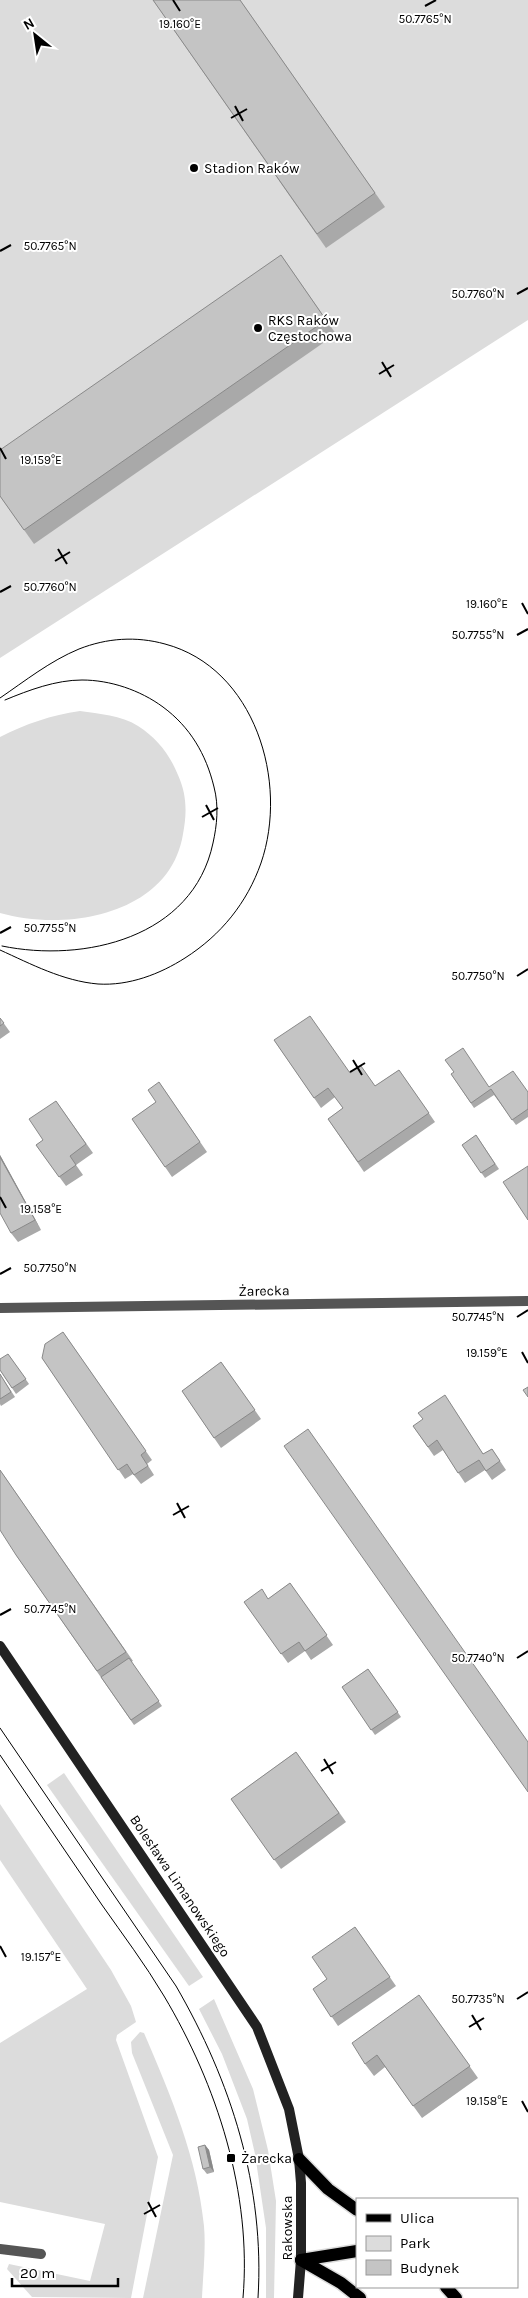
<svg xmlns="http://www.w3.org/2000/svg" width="528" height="2298" viewBox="0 0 528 2298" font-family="Karla,sans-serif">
	<rect width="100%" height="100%" fill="#fff"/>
	<g fill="#dcdcdc">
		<path d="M0,0H528V320L0,658Z"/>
		<path d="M80,711C99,714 121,715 138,726C157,738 170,755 178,775C187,795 187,813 183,834C170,915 66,932 0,913V737C26,724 51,715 80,711Z"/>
		<path d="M64,1773L203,1977L189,1986L47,1785Z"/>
		<path d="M0,1804L111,1970L131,2006L136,2022L117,2035L116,2040L158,2157L131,2298L32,2297L7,2269L9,2264L90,2281L105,2224L0,2202V2043L87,1989L0,1860Z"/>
		<path d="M214,1999L253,2089L268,2150L276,2201L274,2298H266V2228L255,2154L247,2119L222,2054L199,2009Z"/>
		<path d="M140,2032L144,2033C171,2096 197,2157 204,2226C206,2249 203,2274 202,2298H143L173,2155L132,2053L131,2042Z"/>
	</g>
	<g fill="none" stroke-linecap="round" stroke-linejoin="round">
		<defs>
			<g id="primary">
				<path d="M299,2159L328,2189L357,2210"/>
				<path d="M301,2260L341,2283L360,2298"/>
				<path d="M301,2260L357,2251"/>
				<path d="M446,2287L456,2298"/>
			</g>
		</defs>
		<use href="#primary" stroke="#dbdbdb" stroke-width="15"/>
		<path stroke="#555" stroke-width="10" d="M0,2249L41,2254"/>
		<path stroke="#555" stroke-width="10" d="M0,1308L528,1301"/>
		<path stroke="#222" stroke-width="10" d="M0,1646L257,2027L289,2109L299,2159L301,2183V2260L298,2298"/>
		<use href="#primary" stroke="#000" stroke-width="12"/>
		<g stroke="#000" stroke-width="1">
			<path d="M0,698C25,681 50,661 79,649C107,638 136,636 165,644C255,668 289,782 261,863C247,903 221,935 185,958C160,974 129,986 98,984C63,981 31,964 0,950"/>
			<path d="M2,946C84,963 193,938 213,843C217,825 219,806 214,787C206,754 190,727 163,707C140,690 110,680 82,680C56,680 29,690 5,700"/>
			<path d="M0,1728L176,1986C231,2081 265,2187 258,2298"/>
			<path d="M0,1755C34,1805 68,1855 102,1905C123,1935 145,1964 164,1996C217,2085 252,2193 243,2298"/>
		</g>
	</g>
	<g fill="#a9a9a9">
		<path d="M153,0H240L385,207L326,248Z"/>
		<path d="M281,255L336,334L34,544L0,496Z"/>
		<path d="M0,1018L10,1032L0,1039Z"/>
		<path d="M274,1040L375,1086L399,1070L435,1122L364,1172L328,1119L343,1108L335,1097L321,1108Z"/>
		<path d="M451,1074L490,1087L528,1092V1117L516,1125L494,1095L474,1108Z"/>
		<path d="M159,1082L207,1152L172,1177L132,1119L156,1102Z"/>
		<path d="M56,1101L93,1153L76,1165L83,1175L66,1186L36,1145L43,1140Z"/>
		<path d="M476,1135L499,1169L485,1178L462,1145Z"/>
		<path d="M0,1155L41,1230L18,1242L11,1233Z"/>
		<path d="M63,1332L152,1460L147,1464L154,1475L141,1484L133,1474L125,1479L42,1358Z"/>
		<path d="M8,1354L29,1384L16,1394L0,1370Z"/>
		<path d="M221,1362L261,1419L221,1448L182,1391Z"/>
		<path d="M0,1374L15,1397L1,1406L0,1404Z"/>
		<path d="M451,1405L483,1454L492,1449L506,1470L492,1480L485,1470L465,1483L443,1450L434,1456L413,1426Z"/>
		<path d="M0,1470L133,1661L131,1662L162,1706L134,1725L16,1555Z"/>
		<path d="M290,1583L333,1645L311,1660L305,1651L288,1663L244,1602L268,1599Z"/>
		<path d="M368,1669L401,1717L375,1735L342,1687Z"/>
		<path d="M296,1752L346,1822L281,1869L231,1799Z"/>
		<path d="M355,1927L396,1986L338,2026L313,1989L327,1979Z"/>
		<path d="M419,1995L478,2078L422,2118L385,2067L374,2076L365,2064Z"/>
		<path d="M205,2145L209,2150L214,2172L207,2174L203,2169Z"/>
	</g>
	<g fill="#898989">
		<path d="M0,1155L41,1230L35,1220L0,1157Z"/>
		<path d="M205,2145L209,2150L214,2172L210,2167Z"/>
	</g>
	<g fill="#c4c4c4" stroke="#898989">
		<path d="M153,0H240L375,193L317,234Z"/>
		<path d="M281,255L326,320L24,530L0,496V450Z"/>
		<path d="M310,1016L350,1073L361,1066L375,1086L399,1070L429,1113L358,1162L328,1119L343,1108L328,1088L314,1098L274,1040Z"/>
		<path d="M0,1018L4,1023L0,1026Z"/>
		<path d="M463,1048L489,1087L513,1071L528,1092V1109L512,1120L491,1089L471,1103L451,1074L454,1072L445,1060Z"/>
		<path d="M159,1082L200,1142L165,1167L132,1119L156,1102L148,1090Z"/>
		<path d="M56,1101L86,1144L70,1156L76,1165L59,1177L36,1145L43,1140L29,1119Z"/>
		<path d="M476,1135L495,1164L481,1173L462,1145Z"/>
		<path d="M0,1157L35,1220L11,1233L0,1213Z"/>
		<path d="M528,1166V1220L503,1182Z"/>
		<path d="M63,1332L146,1451L141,1455L148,1466L134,1475L127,1464L118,1470L42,1358L45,1344Z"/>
		<path d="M8,1354L26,1379L12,1388L0,1370V1359Z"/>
		<path d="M221,1362L255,1410L214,1438L182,1391Z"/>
		<path d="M0,1374L11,1392L0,1399Z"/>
		<path d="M528,1387V1397L523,1390Z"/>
		<path d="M445,1395L483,1454L492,1449L500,1461L486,1471L479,1460L458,1473L437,1440L428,1447L413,1426L423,1419L418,1413Z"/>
		<path d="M308,1429L528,1742V1792L284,1446Z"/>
		<path d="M0,1470L126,1652L97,1671L16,1555L0,1530Z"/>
		<path d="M290,1583L327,1635L305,1651L299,1642L281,1654L244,1602L262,1589L268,1599Z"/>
		<path d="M129,1658L159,1701L131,1720L101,1677Z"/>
		<path d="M368,1669L398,1712L371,1730L342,1687Z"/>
		<path d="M296,1752L339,1813L274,1860L231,1799Z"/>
		<path d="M355,1927L390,1977L331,2017L313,1989L327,1979L312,1957Z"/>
		<path d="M419,1995L470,2066L413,2106L377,2055L365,2064L352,2043Z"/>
		<path d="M205,2145L210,2167L203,2169L198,2147Z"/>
	</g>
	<path fill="none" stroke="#000" stroke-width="2" d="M173,0L180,11M425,6L436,0M235,106L243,121M231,118L247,109M0,251L11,245M517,294L528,288M382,362L391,377M379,374L394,365M0,448L6,459M58,549L67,564M55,561L70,552M0,592L11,586M522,603L528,614M517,635L528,629M206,805L214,820M202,817L218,808M0,933L11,927M517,976L528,969M353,1060L362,1075M350,1072L365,1063M0,1197L6,1208M0,1274L11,1268M517,1317L528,1310M522,1352L528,1363M177,1503L185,1518M173,1515L189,1506M0,1615L11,1609M517,1658L528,1651M324,1759L333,1774M321,1771L336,1762M0,1946L6,1957M517,1999L528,1992M472,2015L481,2030M469,2027L484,2018M522,2101L528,2112M148,2202L156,2217M144,2214L160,2205"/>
	<g fill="#000" stroke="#fff" stroke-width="2">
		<circle cx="194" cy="168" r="5"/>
		<circle cx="258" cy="328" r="5"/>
		<rect x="226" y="2153" width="10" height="10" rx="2.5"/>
	</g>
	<g text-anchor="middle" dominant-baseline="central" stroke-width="4" stroke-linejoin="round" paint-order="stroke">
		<g font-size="14" fill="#000" stroke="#fff" text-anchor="start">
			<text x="204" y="168">Stadion Raków</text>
			<text x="268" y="320">RKS Raków<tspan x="268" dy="16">Częstochowa</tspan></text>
			<text x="241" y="2158">Żarecka</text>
		</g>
		<g font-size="14" fill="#000" stroke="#fff">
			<text transform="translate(264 1291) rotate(-1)">Żarecka</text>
			<text transform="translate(180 1886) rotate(56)">Bolesława Limanowskiego</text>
			<text transform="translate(287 2228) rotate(-90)">Rakowska</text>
		</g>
	</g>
	<g font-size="12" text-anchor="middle" fill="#000" stroke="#fff" stroke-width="4" stroke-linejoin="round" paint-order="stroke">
		<text x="425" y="23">50.7765°N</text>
		<text x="180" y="28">19.160°E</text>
		<text x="50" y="250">50.7765°N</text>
		<text x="478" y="298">50.7760°N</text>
		<text x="41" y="464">19.159°E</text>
		<text x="50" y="591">50.7760°N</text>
		<text x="487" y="608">19.160°E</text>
		<text x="478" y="639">50.7755°N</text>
		<text x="50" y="932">50.7755°N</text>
		<text x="478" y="980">50.7750°N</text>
		<text x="41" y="1213">19.158°E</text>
		<text x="50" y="1272">50.7750°N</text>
		<text x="478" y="1321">50.7745°N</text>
		<text x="487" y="1357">19.159°E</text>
		<text x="50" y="1613">50.7745°N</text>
		<text x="478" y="1662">50.7740°N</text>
		<text x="41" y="1961">19.157°E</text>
		<text x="478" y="2003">50.7735°N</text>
		<text x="487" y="2105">19.158°E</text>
	</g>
	<rect x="356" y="2198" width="162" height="90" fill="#ffffff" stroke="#999999"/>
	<rect x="366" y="2214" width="25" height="8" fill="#000000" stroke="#999999"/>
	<text x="400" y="2223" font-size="15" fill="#000000">Ulica</text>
	<rect x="366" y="2236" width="25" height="15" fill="#dcdcdc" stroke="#999999"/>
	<text x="400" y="2248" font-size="15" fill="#000000">Park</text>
	<rect x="366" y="2260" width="25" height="15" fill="#c4c4c4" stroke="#999999"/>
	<text x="400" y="2273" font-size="15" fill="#000000">Budynek</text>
	<g transform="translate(35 35) rotate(330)" stroke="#ffffff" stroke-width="4" paint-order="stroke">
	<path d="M0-4L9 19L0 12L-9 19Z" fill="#000000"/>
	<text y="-8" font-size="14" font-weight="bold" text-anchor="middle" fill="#000000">N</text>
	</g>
	<path d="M12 2278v8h106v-8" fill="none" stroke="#000000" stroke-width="2.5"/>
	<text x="20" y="2278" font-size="15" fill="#000000" stroke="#ffffff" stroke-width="4" paint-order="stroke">20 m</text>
</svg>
